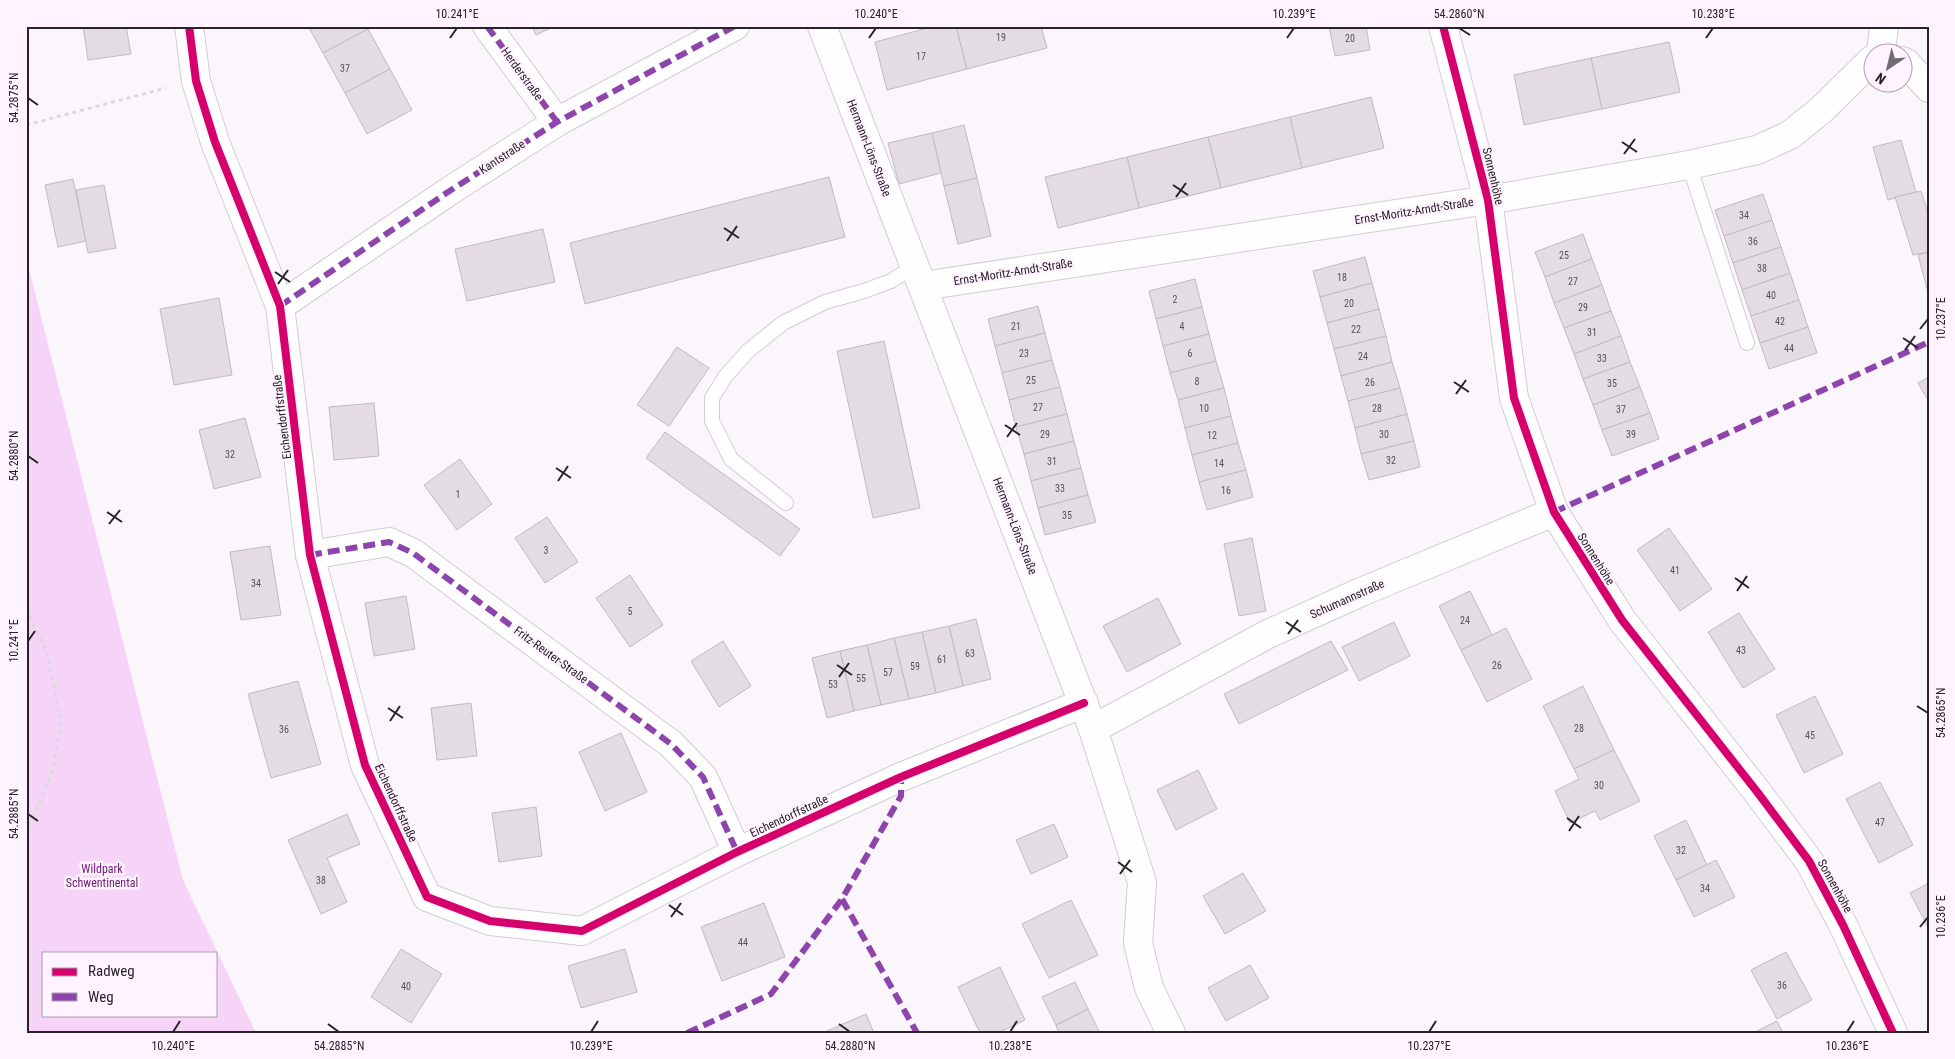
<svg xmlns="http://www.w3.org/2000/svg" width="1955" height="1059" viewBox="0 0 1955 1059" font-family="'Roboto Condensed',sans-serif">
	<rect width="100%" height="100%" fill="#fbf6fb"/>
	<path fill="#f6d4f8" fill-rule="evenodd" d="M26,257L183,880L256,1033H26ZM44,953H216V1015H44Z"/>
	<g fill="#e3dde3" stroke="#c0bbc0">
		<path d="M83,26H126L131,54L88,60Z"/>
		<path d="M308,26H366L368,29L323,53Z"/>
		<path d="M532,26H555L536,35Z"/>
		<path d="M935,26H956L967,69L887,90L875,42Z"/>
		<path d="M956,26H1041L1047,48L967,69Z"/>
		<path d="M1329,26H1366L1370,50L1335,56Z"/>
		<path d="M368,29L390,69L345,93L323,53Z"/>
		<path d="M1669,42L1680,92L1602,109L1591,58Z"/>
		<path d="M1591,58L1602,109L1524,125L1514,75Z"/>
		<path d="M390,69L412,110L367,134L345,93Z"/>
		<path d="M1371,97L1384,148L1302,168L1290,117Z"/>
		<path d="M1290,117L1302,168L1221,188L1208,137Z"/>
		<path d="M964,125L977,178L944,186L932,133Z"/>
		<path d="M932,133L941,173L899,184L888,143Z"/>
		<path d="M1208,137L1221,188L1139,208L1127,157Z"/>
		<path d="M1901,140L1916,192L1888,200L1873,147Z"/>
		<path d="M1127,157L1139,208L1058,228L1045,177Z"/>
		<path d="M829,177L845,237L585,304L570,243Z"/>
		<path d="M977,178L991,236L958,244L944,186Z"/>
		<path d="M73,179L86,241L58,247L45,185Z"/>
		<path d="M104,185L116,248L88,253L76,190Z"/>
		<path d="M1921,191L1929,216V252L1913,255L1895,197Z"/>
		<path d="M1763,194L1772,220L1724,236L1715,210Z"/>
		<path d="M1772,220L1781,247L1733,263L1724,236Z"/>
		<path d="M543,229L555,282L467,301L455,249Z"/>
		<path d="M1583,234L1592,259L1545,277L1535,252Z"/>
		<path d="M1781,247L1790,273L1742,290L1733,263Z"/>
		<path d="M1929,252V296L1918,255Z"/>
		<path d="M1365,257L1372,283L1320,297L1313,271Z"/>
		<path d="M1592,259L1602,285L1554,303L1545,277Z"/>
		<path d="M1790,273L1799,300L1751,316L1742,290Z"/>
		<path d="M1195,279L1202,307L1156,319L1149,291Z"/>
		<path d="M1372,283L1379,309L1327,323L1320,297Z"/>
		<path d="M1602,285L1611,311L1564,328L1554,303Z"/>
		<path d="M219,298L232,375L174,385L160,309Z"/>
		<path d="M1799,300L1808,327L1760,343L1751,316Z"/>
		<path d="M1038,306L1045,333L995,346L988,319Z"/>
		<path d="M1202,307L1209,334L1163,346L1156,319Z"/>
		<path d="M1379,309L1386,336L1334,349L1327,323Z"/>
		<path d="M1611,311L1621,336L1574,354L1564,328Z"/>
		<path d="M1808,327L1817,353L1769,369L1760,343Z"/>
		<path d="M1045,333L1052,360L1002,373L995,346Z"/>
		<path d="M1209,334L1216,361L1170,373L1163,346Z"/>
		<path d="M1386,336L1392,362L1341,376L1334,349Z"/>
		<path d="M1621,336L1630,362L1583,379L1574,354Z"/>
		<path d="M884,341L920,508L873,518L837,351Z"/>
		<path d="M677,347L709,368L669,426L637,405Z"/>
		<path d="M1052,360L1060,387L1009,400L1002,373Z"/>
		<path d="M1216,361L1224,388L1178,400L1170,373Z"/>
		<path d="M1392,362L1400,388L1348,401L1341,376Z"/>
		<path d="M1630,362L1640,387L1593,405L1583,379Z"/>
		<path d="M1929,377V402L1918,383Z"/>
		<path d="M1060,387L1067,414L1016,427L1009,400Z"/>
		<path d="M1640,387L1650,413L1602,430L1593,405Z"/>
		<path d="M1224,388L1231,416L1185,428L1178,400Z"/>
		<path d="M1400,388L1407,414L1355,428L1348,401Z"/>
		<path d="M374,403L379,456L334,460L329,407Z"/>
		<path d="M1650,413L1659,439L1612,456L1602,430Z"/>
		<path d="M1067,414L1074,441L1024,454L1016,427Z"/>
		<path d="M1407,414L1414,441L1361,454L1355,428Z"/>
		<path d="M1231,416L1238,443L1192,455L1185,428Z"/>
		<path d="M245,418L261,477L214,489L199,430Z"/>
		<path d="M665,432L800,529L780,556L646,458Z"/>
		<path d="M1074,441L1081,468L1031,481L1024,454Z"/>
		<path d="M1414,441L1420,467L1369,480L1361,454Z"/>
		<path d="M1238,443L1246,470L1199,482L1192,455Z"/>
		<path d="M460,459L492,504L457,530L424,485Z"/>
		<path d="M1081,468L1088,495L1038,508L1031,481Z"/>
		<path d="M1246,470L1253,497L1207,510L1199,482Z"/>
		<path d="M1088,495L1096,522L1045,535L1038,508Z"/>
		<path d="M547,517L578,562L545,583L515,538Z"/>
		<path d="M1669,528L1712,589L1680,611L1637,550Z"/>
		<path d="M1252,538L1266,611L1239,616L1224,544Z"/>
		<path d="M270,546L281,615L241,620L230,552Z"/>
		<path d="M630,575L663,625L630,647L596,598Z"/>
		<path d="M1470,591L1492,635L1461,650L1439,606Z"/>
		<path d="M406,596L415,649L374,656L365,603Z"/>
		<path d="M1158,598L1181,644L1127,672L1103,626Z"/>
		<path d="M1739,613L1775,669L1743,688L1708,632Z"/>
		<path d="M976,619L991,679L963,686L949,626Z"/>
		<path d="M1394,622L1410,656L1359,681L1342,647Z"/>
		<path d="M949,626L963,686L936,693L922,632Z"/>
		<path d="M1506,628L1532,679L1487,702L1461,650Z"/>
		<path d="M922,632L936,693L909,699L894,638Z"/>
		<path d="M894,638L909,699L881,705L867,645Z"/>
		<path d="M723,641L751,686L719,707L691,661Z"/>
		<path d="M1331,641L1348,670L1239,724L1224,694Z"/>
		<path d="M867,645L881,705L854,711L840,651Z"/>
		<path d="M840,651L854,711L827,718L812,658Z"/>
		<path d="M298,681L321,764L271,778L248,694Z"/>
		<path d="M1583,686L1614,750L1574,769L1543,706Z"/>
		<path d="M1815,696L1843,754L1804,773L1776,715Z"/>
		<path d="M471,703L477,756L437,760L431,708Z"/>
		<path d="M621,733L647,792L605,811L579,752Z"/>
		<path d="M1614,750L1640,801L1600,820L1595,811L1570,823L1555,791L1579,779L1574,769Z"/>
		<path d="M1198,770L1217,809L1176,830L1157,790Z"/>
		<path d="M1880,782L1913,845L1879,863L1846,799Z"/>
		<path d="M536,807L542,856L499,862L492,813Z"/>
		<path d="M347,814L360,844L327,858L347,902L321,914L288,840Z"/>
		<path d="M1686,820L1707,865L1676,880L1654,836Z"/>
		<path d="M1054,824L1068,857L1031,874L1016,840Z"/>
		<path d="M1716,860L1735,897L1694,917L1676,880Z"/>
		<path d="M1243,873L1266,911L1225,934L1203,896Z"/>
		<path d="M1929,883V929L1910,893Z"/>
		<path d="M1071,900L1098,955L1049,978L1022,924Z"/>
		<path d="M764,903L785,957L722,981L701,927Z"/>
		<path d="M401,949L442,974L411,1023L371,997Z"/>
		<path d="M625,949L637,992L581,1008L568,966Z"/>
		<path d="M1786,952L1812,1000L1777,1019L1751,970Z"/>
		<path d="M1250,965L1269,998L1226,1021L1208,988Z"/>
		<path d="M1000,967L1025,1020L998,1033H980L958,987Z"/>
		<path d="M1075,982L1088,1009L1056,1025L1042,997Z"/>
		<path d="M1088,1009L1100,1033H1059L1056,1025Z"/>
		<path d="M866,1014L874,1033H828L827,1031Z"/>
		<path d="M1777,1021L1783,1033H1753Z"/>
	</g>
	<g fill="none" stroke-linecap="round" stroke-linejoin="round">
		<defs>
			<g id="service">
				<path d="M1689,165L1747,343"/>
				<path d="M786,503L731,459L712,421V398L725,377L748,351L783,323L825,302L864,291L891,281L915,266"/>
			</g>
			<g id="minor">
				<path d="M189,26L196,81L215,142L280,306L310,555L365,765L427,897L490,921L582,931L737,852L901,777L1084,703"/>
				<path d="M487,26L557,122"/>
				<path d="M822,26L1093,729L1142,882L1138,943L1149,988L1171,1033"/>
				<path d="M1443,26L1488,200L1514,398L1554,512L1622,620L1758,793L1809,861L1843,925L1893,1033"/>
				<path d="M1881,52L1884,26"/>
				<path d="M1902,61L1906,63L1929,88"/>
				<path d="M923,286L1488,200L1689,165L1757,150L1790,135L1821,110L1872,60"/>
				<path d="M280,306L448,192L557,122L735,26"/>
				<path d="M310,555L389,542L413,553L671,744L703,777L737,852"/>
				<path d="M1093,729L1268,634L1361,592L1554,512"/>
			</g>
		</defs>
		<use href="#service" stroke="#d2cdd3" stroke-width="16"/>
		<use href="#minor" stroke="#d2cdd3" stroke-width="30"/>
		<g stroke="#dcd9dc" stroke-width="3" stroke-dasharray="4 4" stroke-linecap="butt">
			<path d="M26,125L166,88"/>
			<path d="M26,609L47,653L61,722L53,768L37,809L26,827"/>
		</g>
		<use href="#service" stroke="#fefefe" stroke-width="14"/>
		<use href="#minor" stroke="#fefefe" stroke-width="28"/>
		<g stroke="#8e44ad" stroke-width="6" stroke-dasharray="12 6" stroke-linecap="butt">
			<path d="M487,26L557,122"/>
			<path d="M280,306L448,192L557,122L735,26"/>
			<path d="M1554,512L1929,342"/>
			<path d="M310,555L389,542L413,553L671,744L703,777L737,852"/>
			<path d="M842,899L917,1033"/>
			<path d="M687,1033L771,994L842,899L901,796V777L898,778"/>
		</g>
		<defs>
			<g id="cycleway">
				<path d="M189,26L196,81L215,142L280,306L310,555L365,765L427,897L490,921L582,931L737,852L901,777L1084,703"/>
				<path d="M1443,26L1488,200L1514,398L1554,512L1622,620L1758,793L1809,861L1843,925L1893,1033"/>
			</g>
		</defs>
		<use href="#cycleway" stroke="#fef3fe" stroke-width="11"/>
		<use href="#cycleway" stroke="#d6006c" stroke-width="8"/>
	</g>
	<path fill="none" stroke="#292229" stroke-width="2" d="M1459,28L1470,35M450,38L457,28M869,38L876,28M1287,38L1294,28M1706,38L1713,28M28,98L38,105M1622,142L1637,152M1624,154L1635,139M1173,185L1188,195M1176,197L1186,183M724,228L739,238M727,241L737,226M275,272L290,282M278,284L288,270M1920,329L1928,319M1903,338L1918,348M1905,350L1915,336M1454,382L1469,392M1456,394L1466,380M1005,425L1020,435M1007,437L1017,423M28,456L38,463M556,468L571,478M558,481L568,466M107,512L122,522M109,524L120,510M1735,578L1749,588M1737,591L1747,576M1286,622L1301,632M1288,634L1298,620M28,641L35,631M837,665L852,675M839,677L849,663M1917,706L1928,713M388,708L403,718M390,721L400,706M28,814L38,821M1567,818L1581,828M1569,831L1579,816M1118,862L1132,872M1120,874L1130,860M669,905L683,915M671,917L681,903M1920,927L1928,917M328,1024L339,1032M839,1024L850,1032M173,1032L180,1021M591,1032L598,1021M1010,1032L1017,1021M1429,1032L1436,1021M1847,1032L1854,1021"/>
	<g text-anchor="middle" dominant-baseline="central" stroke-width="5" stroke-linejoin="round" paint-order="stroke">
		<g font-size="10" fill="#585258">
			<text x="1001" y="37">19</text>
			<text x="1350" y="38">20</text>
			<text x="921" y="56">17</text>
			<text x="345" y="68">37</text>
			<text x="1744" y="215">34</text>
			<text x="1753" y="241">36</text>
			<text x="1564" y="255">25</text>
			<text x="1762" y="268">38</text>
			<text x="1342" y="277">18</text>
			<text x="1573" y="281">27</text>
			<text x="1771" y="295">40</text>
			<text x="1175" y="299">2</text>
			<text x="1349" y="303">20</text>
			<text x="1583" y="307">29</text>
			<text x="1780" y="321">42</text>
			<text x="1016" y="326">21</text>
			<text x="1182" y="326">4</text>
			<text x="1356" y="329">22</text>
			<text x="1592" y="332">31</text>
			<text x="1789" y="348">44</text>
			<text x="1024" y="353">23</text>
			<text x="1190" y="353">6</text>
			<text x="1363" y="356">24</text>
			<text x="1602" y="358">33</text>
			<text x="1031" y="380">25</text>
			<text x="1197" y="381">8</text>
			<text x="1370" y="382">26</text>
			<text x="1612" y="383">35</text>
			<text x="1038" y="407">27</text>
			<text x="1204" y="408">10</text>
			<text x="1377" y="408">28</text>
			<text x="1621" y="409">37</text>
			<text x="1045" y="434">29</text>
			<text x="1384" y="434">30</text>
			<text x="1631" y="434">39</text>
			<text x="1212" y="435">12</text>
			<text x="230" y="454">32</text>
			<text x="1391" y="460">32</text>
			<text x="1052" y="461">31</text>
			<text x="1219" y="463">14</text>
			<text x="1060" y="488">33</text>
			<text x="1226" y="490">16</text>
			<text x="458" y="494">1</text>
			<text x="1067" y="515">35</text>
			<text x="546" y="550">3</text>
			<text x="1675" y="570">41</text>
			<text x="256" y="583">34</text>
			<text x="630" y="611">5</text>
			<text x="1465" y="620">24</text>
			<text x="1741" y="650">43</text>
			<text x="970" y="653">63</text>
			<text x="942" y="659">61</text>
			<text x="1497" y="665">26</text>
			<text x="915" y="666">59</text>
			<text x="888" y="672">57</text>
			<text x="861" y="678">55</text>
			<text x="833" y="684">53</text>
			<text x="1579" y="728">28</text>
			<text x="284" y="729">36</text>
			<text x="1810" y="735">45</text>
			<text x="1599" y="785">30</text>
			<text x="1880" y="822">47</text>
			<text x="1681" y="850">32</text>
			<text x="321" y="880">38</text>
			<text x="1705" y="888">34</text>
			<text x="743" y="942">44</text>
			<text x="1782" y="985">36</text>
			<text x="406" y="986">40</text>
		</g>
		<g font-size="12" fill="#292229" stroke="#fef3fe">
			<text transform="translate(522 74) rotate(54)">Herderstraße</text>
			<text transform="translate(869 148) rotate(69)">Hermann-Löns-Straße</text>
			<text transform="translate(502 157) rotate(-33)">Kantstraße</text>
			<text transform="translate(1493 176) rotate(77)">Sonnenhöhe</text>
			<text transform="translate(1414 211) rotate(-9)">Ernst-Moritz-Arndt-Straße</text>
			<text transform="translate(1013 272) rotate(-9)">Ernst-Moritz-Arndt-Straße</text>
			<text transform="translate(282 417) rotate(-97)">Eichendorffstraße</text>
			<text transform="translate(1015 526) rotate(69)">Hermann-Löns-Straße</text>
			<text transform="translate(1596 559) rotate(58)">Sonnenhöhe</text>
			<text transform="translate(1347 599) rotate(-24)">Schumannstraße</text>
			<text transform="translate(551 655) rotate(36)">Fritz-Reuter-Straße</text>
			<text transform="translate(396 803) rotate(65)">Eichendorffstraße</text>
			<text transform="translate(789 816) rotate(-25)">Eichendorffstraße</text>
			<text transform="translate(1835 886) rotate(61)">Sonnenhöhe</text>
		</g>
		<g font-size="12" fill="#722079" stroke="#fef3fe">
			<text x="102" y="869">Wildpark<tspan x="102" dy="14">Schwentinental</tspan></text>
		</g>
	</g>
	<rect width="1955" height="1059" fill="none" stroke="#fef3fe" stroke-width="55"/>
	<rect x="42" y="952" width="175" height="65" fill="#fef3fe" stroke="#a99fa9"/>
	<rect x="52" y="968" width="25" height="8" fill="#d6006c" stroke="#a99fa9"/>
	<text x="88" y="976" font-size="15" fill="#292229">Radweg</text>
	<rect x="52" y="993" width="25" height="8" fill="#8e44ad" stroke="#a99fa9"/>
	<text x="88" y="1002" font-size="15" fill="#292229">Weg</text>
	<g transform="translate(1888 68) rotate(215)"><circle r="24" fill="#fef3fe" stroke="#a99fa9"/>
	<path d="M0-4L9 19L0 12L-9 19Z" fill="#726c72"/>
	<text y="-8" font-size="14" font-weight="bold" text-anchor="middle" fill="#292229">N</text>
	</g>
	<rect x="28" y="28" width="1900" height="1004" fill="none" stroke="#292229" stroke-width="2"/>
	<g font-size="12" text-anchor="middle" fill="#292229">
		<text x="457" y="18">10.241°E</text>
		<text x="876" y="18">10.240°E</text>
		<text x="1294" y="18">10.239°E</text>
		<text x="1459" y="18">54.2860°N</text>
		<text x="1713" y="18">10.238°E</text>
		<text transform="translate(14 98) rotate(-90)" y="4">54.2875°N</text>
		<text transform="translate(1941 319) rotate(-90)" y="4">10.237°E</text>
		<text transform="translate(14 456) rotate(-90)" y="4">54.2880°N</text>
		<text transform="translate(14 641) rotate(-90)" y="4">10.241°E</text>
		<text transform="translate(1941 713) rotate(-90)" y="4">54.2865°N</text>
		<text transform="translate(14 814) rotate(-90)" y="4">54.2885°N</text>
		<text transform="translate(1941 917) rotate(-90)" y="4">10.236°E</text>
		<text x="173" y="1050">10.240°E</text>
		<text x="339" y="1050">54.2885°N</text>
		<text x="591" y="1050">10.239°E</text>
		<text x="850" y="1050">54.2880°N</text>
		<text x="1010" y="1050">10.238°E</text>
		<text x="1429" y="1050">10.237°E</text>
		<text x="1847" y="1050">10.236°E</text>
	</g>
</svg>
